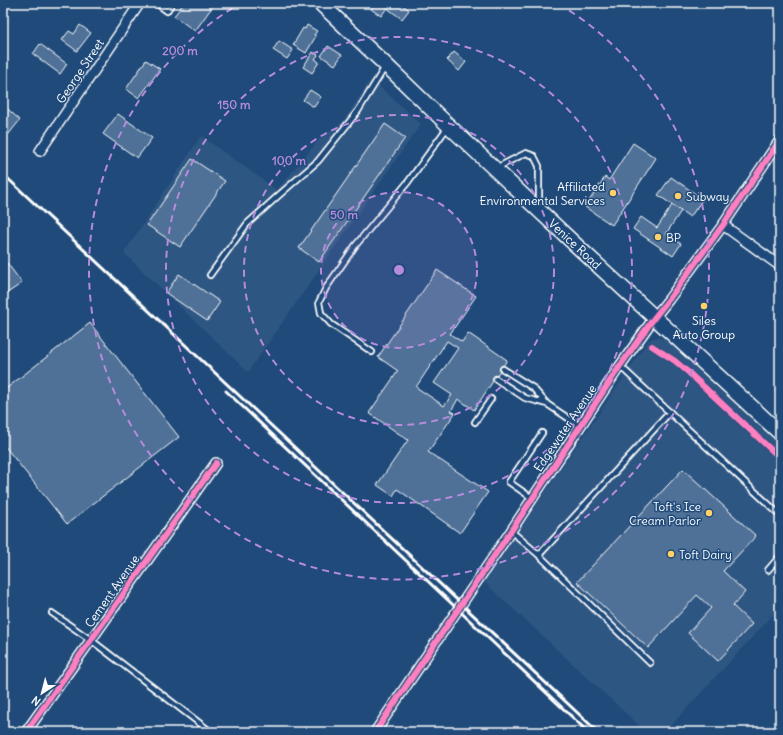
<svg xmlns="http://www.w3.org/2000/svg" width="783" height="735" viewBox="0 0 783 735" font-family="Delius,sans-serif">
	<rect width="100%" height="100%" fill="#1f4a7a"/>
	<filter id="ink" filterUnits="userSpaceOnUse"><feTurbulence type="fractalNoise" baseFrequency=".025" numOctaves="2"/><feDisplacementMap in="SourceGraphic" scale="8" xChannelSelector="R" yChannelSelector="G"/><feConvolveMatrix kernelMatrix="1 2 1 2 8 2 1 2 1" color-interpolation-filters="sRGB"/></filter>
	<g filter="url(#ink)">
		<g fill="#2e5683">
			<path d="M371,79L421,124L248,372L124,253L201,136L277,190L323,135L343,122Z"/>
			<path d="M658,337L667,341L780,445V563L772,572L780,579V607L665,732H646L484,582L649,340Z"/>
		</g>
		<g fill="#507197" stroke="#fff" fill-rule="evenodd">
			<path d="M184,3H215L195,31L174,16Z"/>
			<path d="M376,3H400L409,10L402,19L387,8L381,16L371,9Z"/>
			<path d="M80,25L91,33L77,51L62,40L69,31L74,34Z"/>
			<path d="M307,25L317,31L314,35L316,36L306,53L293,45L303,28L305,29Z"/>
			<path d="M279,41L293,50L287,59L273,50Z"/>
			<path d="M40,44L67,64L60,74L33,54Z"/>
			<path d="M328,46L342,55L335,65L321,56Z"/>
			<path d="M313,52L318,55L315,59L319,62L312,73L303,67Z"/>
			<path d="M454,52L466,62L459,71L447,60Z"/>
			<path d="M146,60L160,69L139,98L126,89Z"/>
			<path d="M310,90L321,97L314,107L303,100Z"/>
			<path d="M3,105L20,120L4,140L3,139Z"/>
			<path d="M118,114L152,138L137,158L103,134Z"/>
			<path d="M385,124L405,138L319,262L299,248Z"/>
			<path d="M633,143L656,158L612,225L585,207L605,177L609,180Z"/>
			<path d="M192,159L225,181L180,247L147,225Z"/>
			<path d="M671,177L703,199L690,217L658,195Z"/>
			<path d="M672,205L681,211L666,234L681,244L673,256L633,229L641,217L657,228Z"/>
			<path d="M7,263L22,283L6,294L3,290V266Z"/>
			<path d="M437,270L476,296L450,334L462,342L468,333L507,360L474,410L458,399L451,411L455,413L428,452L488,492L460,533L397,489L393,496L377,485L408,440L369,413L398,371L378,357ZM447,341L458,348L434,383L452,395L444,406L416,387Z"/>
			<path d="M179,274L220,302L207,321L166,293Z"/>
			<path d="M90,323L179,437L67,524L3,444V391Z"/>
			<path d="M780,385V395L775,391Z"/>
			<path d="M683,469L756,536L723,571L745,592L733,606L752,624L718,661L688,633L711,608L697,595L648,648L577,582Z"/>
		</g>
		<g fill="none" stroke-linecap="round" stroke-linejoin="round">
			<defs>
				<g id="service">
					<path d="M156,3L167,11L172,3"/>
					<path d="M496,168L526,153L534,156L539,166V205"/>
					<path d="M210,275L247,224L279,195L318,161L358,111L385,67"/>
					<path d="M372,352L331,324L321,313L319,302L326,288L355,246L408,182L447,128"/>
					<path d="M620,366L780,515"/>
					<path d="M496,379L525,398L547,404L533,388L503,369"/>
					<path d="M547,404L580,426"/>
					<path d="M475,422L491,399"/>
					<path d="M532,498L509,482L542,433"/>
					<path d="M511,531L539,555L650,663"/>
					<path d="M539,555L670,412"/>
					<path d="M768,570L780,556"/>
					<path d="M52,613L91,640L211,732"/>
				</g>
				<g id="minor">
					<path d="M40,151L140,3"/>
					<path d="M723,225L780,266"/>
					<path d="M26,732L216,463"/>
					<path d="M375,732L511,531L620,366L654,318L669,299L723,225L780,140"/>
				</g>
				<path id="primary" d="M320,3L386,65L449,126L578,247L780,433"/>
			</defs>
			<use href="#service" stroke="#fff" stroke-width="8"/>
			<use href="#minor" stroke="#fff" stroke-width="12"/>
			<use href="#primary" stroke="#fff" stroke-width="17"/>
			<use href="#service" stroke="#1f4a7a" stroke-width="4.5"/>
			<use href="#minor" stroke="#1f4a7a" stroke-width="9"/>
			<use href="#primary" stroke="#1f4a7a" stroke-width="14"/>
			<g stroke="#fff" stroke-width="3">
				<path d="M3,174L598,732"/>
				<path d="M226,391L588,732"/>
			</g>
			<defs>
				<g id="cycleway">
					<path d="M652,346L675,361L688,372L780,458"/>
					<path d="M26,732L216,463"/>
					<path d="M375,732L511,531L620,366L654,318L669,299L723,225L780,140"/>
				</g>
			</defs>
			<use href="#cycleway" stroke="#1f4a7a" stroke-width="8"/>
			<use href="#cycleway" stroke="#ff80c0" stroke-width="6"/>
		</g>
	</g>
	<circle cx="399" cy="270" r="78" fill="#b68bdc" fill-opacity=".12"/>
	<g fill="none" stroke="#b68bdc" stroke-width="2" stroke-dasharray="7 5">
		<circle cx="399" cy="270" r="78"/>
		<circle cx="399" cy="270" r="155"/>
		<circle cx="399" cy="270" r="233"/>
		<path d="M559 4A310 310 0 1 1 239 4"/>
	</g>
	<g fill="#ffd166" stroke="#1f4a7a" stroke-width="1.5">
		<circle cx="613" cy="193" r="4"/>
		<circle cx="678" cy="196" r="4"/>
		<circle cx="658" cy="237" r="4"/>
		<circle cx="704" cy="306" r="4"/>
		<circle cx="709" cy="513" r="4"/>
		<circle cx="671" cy="554" r="4"/>
	</g>
	<g text-anchor="middle" dominant-baseline="central" stroke-width="3" stroke-linejoin="round" paint-order="stroke">
		<g font-size="12" fill="#fff" stroke="#1f4a7a">
			<text transform="translate(80 71) rotate(-56)">George Street</text>
			<text transform="translate(575 244) rotate(43)">Venice Road</text>
			<text transform="translate(565 428) rotate(-56)">Edgewater Avenue</text>
			<text transform="translate(112 591) rotate(-55)">Cement Avenue</text>
		</g>
		<g font-size="12" fill="#fff" stroke="#1f4a7a" text-anchor="start">
			<text x="605" y="186" text-anchor="end">Affiliated<tspan x="605" dy="14">Environmental Services</tspan></text>
			<text x="686" y="196">Subway</text>
			<text x="666" y="237">BP</text>
			<text x="704" y="320" text-anchor="middle">Siles<tspan x="704" dy="14">Auto Group</tspan></text>
			<text x="701" y="506" text-anchor="end">Toft's Ice<tspan x="701" dy="14">Cream Parlor</tspan></text>
			<text x="679" y="554">Toft Dairy</text>
		</g>
	</g>
	<circle cx="399" cy="270" r="6" fill="#b68bdc" stroke="#1f4a7a" stroke-width="2"/>
	<g font-size="12" text-anchor="middle" font-weight="bold" fill="#b68bdc" stroke="#1f4a7a" stroke-width="3" stroke-linejoin="round" paint-order="stroke">
		<text x="180" y="55">200 m</text>
		<text x="234" y="109">150 m</text>
		<text x="289" y="165">100 m</text>
		<text x="344" y="219">50 m</text>
	</g>
	<rect width="783" height="735" fill="none" stroke="#1f4a7a" stroke-width="16"/>
	<rect x="8" y="8" width="767" height="719" fill="none" stroke="#fff" stroke-width="1.5" filter="url(#ink)"/>
	<g transform="translate(42 693) rotate(216)" stroke="#1f4a7a" stroke-width="3" paint-order="stroke">
	<path d="M0-3L7 15L0 10L-7 15Z" fill="#ffffff"/>
	<text y="-6" font-size="11" font-weight="bold" text-anchor="middle" fill="#ffffff">N</text>
	</g>
</svg>
